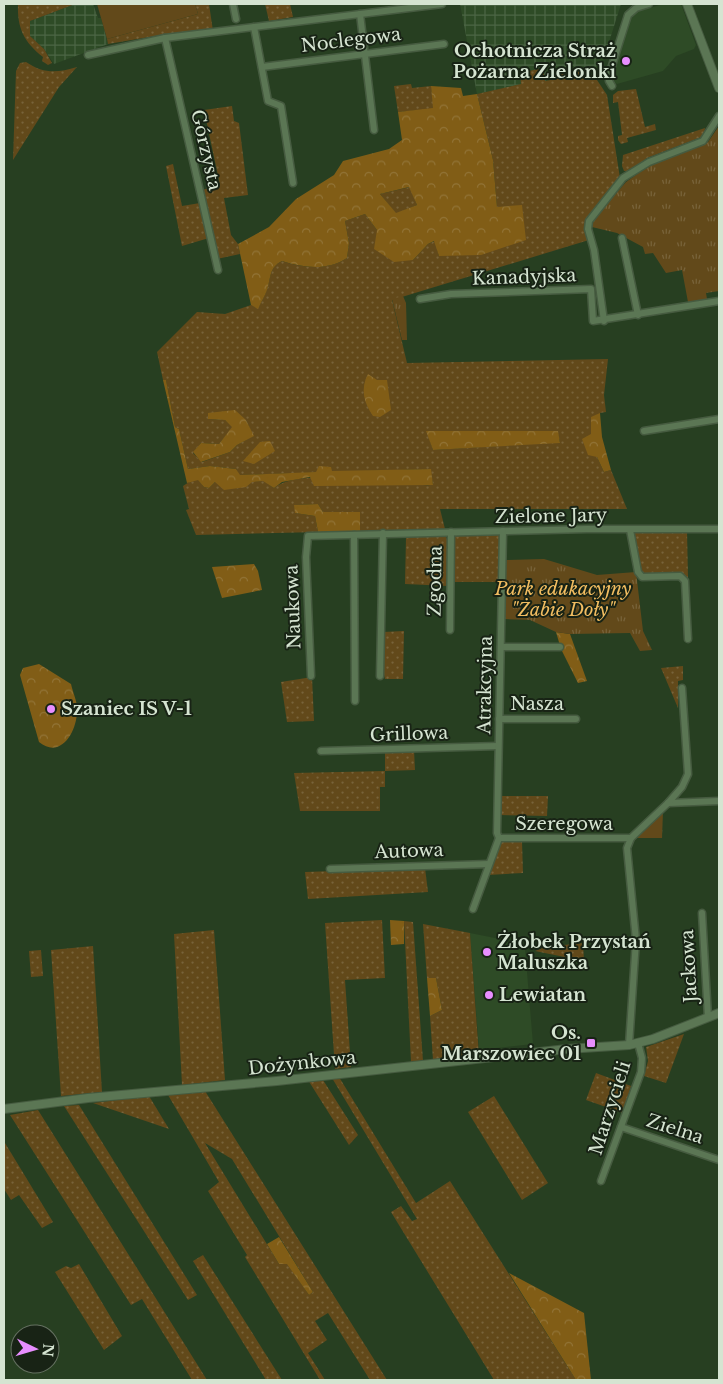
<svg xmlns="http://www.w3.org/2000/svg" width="723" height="1384" viewBox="0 0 723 1384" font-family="'Libre Baskerville',serif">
	<defs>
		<pattern id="industrial-grid" width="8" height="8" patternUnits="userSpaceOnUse" patternTransform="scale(1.25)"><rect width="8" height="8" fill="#2e4b26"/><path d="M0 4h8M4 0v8" fill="none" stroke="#4b6544"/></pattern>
		<pattern id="grass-dots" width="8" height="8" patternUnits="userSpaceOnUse" patternTransform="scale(1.25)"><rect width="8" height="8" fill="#62491a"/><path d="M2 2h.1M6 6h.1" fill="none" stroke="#78633a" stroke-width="1.8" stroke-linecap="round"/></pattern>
		<pattern id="forest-crowns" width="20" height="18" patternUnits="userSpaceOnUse" patternTransform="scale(1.25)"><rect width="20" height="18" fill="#815d16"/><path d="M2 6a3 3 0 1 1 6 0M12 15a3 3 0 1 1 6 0" fill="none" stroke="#927437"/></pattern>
		<pattern id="park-tufts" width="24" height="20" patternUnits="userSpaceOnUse" patternTransform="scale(1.25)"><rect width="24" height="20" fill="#62491a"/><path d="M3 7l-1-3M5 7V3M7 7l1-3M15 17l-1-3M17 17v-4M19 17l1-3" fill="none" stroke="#78633a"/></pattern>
	</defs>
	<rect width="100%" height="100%" fill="#273f21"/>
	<g fill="#2e4b26">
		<path d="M663,4H681L696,45L694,49L676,56L663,71L617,84L613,81L612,75L629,21L636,12Z"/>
		<path d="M470,933L500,939L525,948L533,1044L479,1050Z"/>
	</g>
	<g fill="url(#industrial-grid)">
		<path d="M75,4H93L98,18H101L108,44L54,64L44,49L30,36V21Z"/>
		<path d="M460,4H621L597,80L586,71L562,73L556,79L545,81L543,69L522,84L477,94Z"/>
	</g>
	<g fill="url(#grass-dots)" fill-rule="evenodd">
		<path d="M18,4H75L30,21V36L44,49L52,63L48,65L42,61L43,57C24,42 17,28 18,4Z"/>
		<path d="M195,4H209L213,31L173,33L108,44L107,39L198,14Z"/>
		<path d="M265,4H290L293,17L269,21Z"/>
		<path d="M26,62C44,74 57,73 77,67L59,87L13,160L16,71L20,63Z"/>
		<path d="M543,68L545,81L556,79L557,74L586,71L597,80L607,95L620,178L585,221L589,240L392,300L407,363L608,359L604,395L606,412L600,413L597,457L604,472L611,470L627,509H440L445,529L360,532V512H323L318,504L295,505V513L315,516L318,532L196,535L186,510L189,509L183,486L192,480L198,479L204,487L209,488L215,482L264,481L274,488C301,465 395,487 433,485L430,469L239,475L236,469L210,466L188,469L179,429L175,427L166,380H163L157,352L197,312L225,314L251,305L258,308C261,302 265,296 267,289C271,278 269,267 282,261C303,268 327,271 347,258L349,243L345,221L365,214L377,230L413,260L428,244L435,241L439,256L497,207L493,160L477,94L521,84L520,73ZM208,419L246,420L253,436L237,445L230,452L202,462L193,453L201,443L219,444L233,427L225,420ZM427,431H557L560,442L433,450Z"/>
		<path d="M411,84L412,88L431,86L434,109L398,112L394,86Z"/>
		<path d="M636,89L645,127L655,124L656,130L627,138L628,142L621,144L618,140V136L622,135L618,102L613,103V95L618,91Z"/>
		<path d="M232,106L234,121L239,123L248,195L224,198L231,235L238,244L240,254L217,259L202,190L220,185L204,110Z"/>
		<path d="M705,128L704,136L647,158L630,171H624L622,166L623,155Z"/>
		<path d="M173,164L182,206L200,203L209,238L182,246L166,166Z"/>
		<path d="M410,187L417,205L396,214L380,194Z"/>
		<path d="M687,531L688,578C674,568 653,580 639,570L634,534L636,532Z"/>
		<path d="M455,534H501L500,582H454Z"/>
		<path d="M406,537H446L448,542V586L405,584Z"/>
		<path d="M404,631L403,679H385L383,670V632Z"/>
		<path d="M683,666V680L678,681V708L661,668Z"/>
		<path d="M312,677L314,721L287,722L281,682Z"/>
		<path d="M414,750L415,770L385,771V787H380V811H300L294,773L385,771V751Z"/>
		<path d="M499,796H548L547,816L499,815Z"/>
		<path d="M500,842H522L523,873L488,875Z"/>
		<path d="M425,868L428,892L308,899L305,872Z"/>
		<path d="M382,920L385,978L345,980L351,1067L335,1069L325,923Z"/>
		<path d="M404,921L413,922L423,1061L411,1062Z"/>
		<path d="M423,924L470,933L479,1055L433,1060L430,1016L442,1010L436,978H427Z"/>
		<path d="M214,930L225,1080L182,1085L174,934Z"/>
		<path d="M583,943L584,961L535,951L545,947Z"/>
		<path d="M93,946L102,1092L61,1096L51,950Z"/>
		<path d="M41,950L43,976L31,977L29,951Z"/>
		<path d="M684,1034L666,1083L644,1076L648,1061L646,1047Z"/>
		<path d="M596,1073L631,1086L623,1113L586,1100Z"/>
		<path d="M339,1077L416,1203L450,1181L576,1380H494L391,1212L401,1206L412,1221L417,1219L332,1078Z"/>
		<path d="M308,1080H323L358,1135L349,1145Z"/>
		<path d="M205,1091L387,1380H370L328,1313L315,1321L327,1340L308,1353L325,1380H320L245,1257L247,1255L208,1191L219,1182L168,1095ZM205,1143L232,1159L313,1292L309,1295L287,1263L279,1264Z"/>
		<path d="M149,1096L169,1129L93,1103Z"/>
		<path d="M494,1096L548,1183L522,1200L468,1112Z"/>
		<path d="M79,1105L197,1295L188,1300L64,1106Z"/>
		<path d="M38,1110L207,1380H192L142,1299L131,1305L10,1115Z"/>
		<path d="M5,1143L53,1222L42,1228L19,1195L11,1200L4,1189Z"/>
		<path d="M203,1255L282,1380H266L193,1261Z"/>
		<path d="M79,1264L122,1336L104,1350L55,1272L66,1266L71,1268Z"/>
	</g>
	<g fill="url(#forest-crowns)" fill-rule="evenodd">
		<path d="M431,86L461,88L463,96L477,94L493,160L497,207L522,205L526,240L481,255L439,256L434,241L428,244L413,260L394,262L374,249L377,230L365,214L345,221L349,243L347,258C327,271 304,268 282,261C269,267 271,278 267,290C265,296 261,302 258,309L251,305L238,244L269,227L296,199L334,175L343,161L389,149L402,140L398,112L433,108ZM409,187L417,205L396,213L380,194Z"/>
		<path d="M368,374L377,380H387L391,410L380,417L373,416C364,403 360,389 368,374Z"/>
		<path d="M163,380H166L175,427L179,429L188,469L210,466L236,469L240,475L316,472L319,466L331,467L332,471L431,469L433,485L314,486L310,477L282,482L274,488L263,481L252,482L246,487L224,490L215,482L209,488L204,487L198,480L187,483Z"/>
		<path d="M235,410L246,420L254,436L237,445L230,452L201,462L193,452L201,443L219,444L232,427L225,420L208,419V413Z"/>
		<path d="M600,413L602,437L611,470L604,472L597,457L588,455L582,439L591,434V417Z"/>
		<path d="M426,431H558L560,443L433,450Z"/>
		<path d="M270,441L275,451L254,464L243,461L260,442Z"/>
		<path d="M318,504L323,512H360V532H318L315,516L295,513L294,505Z"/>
		<path d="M254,564L258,571L262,590L222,598L212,567Z"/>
		<path d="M556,632L570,634L587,681L578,683L561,649Z"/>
		<path d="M39,664L71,684C73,693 78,703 77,711C77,731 61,760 39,742L20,675L23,668Z"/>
		<path d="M390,920L404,921V944L391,945Z"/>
		<path d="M427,978H436L442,1010L430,1016Z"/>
		<path d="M279,1237L313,1292L309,1295L287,1264H279L267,1244Z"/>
		<path d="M509,1273L584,1313L591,1380H576Z"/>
	</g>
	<g fill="url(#park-tufts)">
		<path d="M719,126V291L706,293L707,299L688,302L682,270L666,273L653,253L645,254L643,247L617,233L592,227L591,222L626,182L650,165L708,142Z"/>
		<path d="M403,296L406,303L407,340H402L392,299Z"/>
		<path d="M544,559L597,575L636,572L643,631L652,650L640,651L630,633L570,634L556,632L530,620L504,619L506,560Z"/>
		<path d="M663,811L662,838H634Z"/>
	</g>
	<path fill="#62491a" d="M97,4H195L198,14L107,39Z"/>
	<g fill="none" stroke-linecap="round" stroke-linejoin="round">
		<defs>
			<g id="minor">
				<path d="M233,4L236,19"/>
				<path d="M360,14L374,130"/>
				<path d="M254,27L268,101L281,106L293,183"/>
				<path d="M165,38L218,270"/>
				<path d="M88,55L165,38L442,4"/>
				<path d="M262,67L444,44"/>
				<path d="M612,86L609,81V75L628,15L636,8L649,4"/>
				<path d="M622,238L638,315"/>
				<path d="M420,299L451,294L591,289L593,321L719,301"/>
				<path d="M604,321L594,250L588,229L589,221L623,178L649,162L703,141L719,116"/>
				<path d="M644,431L719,419"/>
				<path d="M630,530L638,572L642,577L680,576L685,581L688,639"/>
				<path d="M354,535L355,701"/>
				<path d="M450,630L451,532"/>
				<path d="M501,647H560"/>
				<path d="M311,676L306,557L308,536L587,529H719"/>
				<path d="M380,676L383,533"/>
				<path d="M499,719H576"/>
				<path d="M321,751L498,746"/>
				<path d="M668,803L719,801"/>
				<path d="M499,838L497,833L503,531"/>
				<path d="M499,838H631"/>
				<path d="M330,869L489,864"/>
				<path d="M473,909L499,838"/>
				<path d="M702,913L708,1017"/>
				<path d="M629,1045L636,940L627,848L631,838L668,803L682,787L688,774L682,688"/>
				<path d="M621,1127L719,1160"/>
				<path d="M601,1181L641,1072L642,1058L638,1043"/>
			</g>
			<g id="tertiary">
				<path d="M687,4L719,88"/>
				<path d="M4,1109L88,1098L277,1081L567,1049L629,1045L653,1039L719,1013"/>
			</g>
		</defs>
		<use href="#minor" stroke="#465b40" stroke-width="9"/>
		<use href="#tertiary" stroke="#465b40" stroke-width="10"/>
		<use href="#minor" stroke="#5b7654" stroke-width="6"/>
		<use href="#tertiary" stroke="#5b7654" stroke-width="8"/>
	</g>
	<g fill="#e88eff" stroke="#182315" stroke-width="2">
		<circle cx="626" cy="61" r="5"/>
		<circle cx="51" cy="709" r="5"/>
		<circle cx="487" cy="952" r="5"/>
		<circle cx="489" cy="995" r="5"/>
		<rect x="586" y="1038" width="10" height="10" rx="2.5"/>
	</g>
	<g text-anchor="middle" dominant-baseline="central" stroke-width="4" stroke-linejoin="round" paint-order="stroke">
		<g font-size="18" fill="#d5e4d1" stroke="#182315">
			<text transform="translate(351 40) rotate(-7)">Noclegowa</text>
			<text transform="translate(206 150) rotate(77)">Górzysta</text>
			<text transform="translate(524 277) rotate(-2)">Kanadyjska</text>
			<text transform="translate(551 516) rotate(-1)">Zielone Jary</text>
			<text transform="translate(435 581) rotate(-89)">Zgodna</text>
			<text transform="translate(293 607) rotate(-92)">Naukowa</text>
			<text transform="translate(485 685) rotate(-89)">Atrakcyjna</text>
			<text x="537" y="704">Nasza</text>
			<text transform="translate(409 734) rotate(-2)">Grillowa</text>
			<text x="564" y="824">Szeregowa</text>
			<text transform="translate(409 851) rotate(-2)">Autowa</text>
			<text transform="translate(689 966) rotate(-93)">Jackowa</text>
			<text transform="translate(302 1063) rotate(-6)">Dożynkowa</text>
			<text transform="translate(610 1108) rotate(-72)">Marzycieli</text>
			<text transform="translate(675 1129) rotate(18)">Zielna</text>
		</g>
		<g font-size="18" font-weight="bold" fill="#d5e4d1" stroke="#182315" text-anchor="start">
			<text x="616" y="51" text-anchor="end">Ochotnicza Straż<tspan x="616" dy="21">Pożarna Zielonki</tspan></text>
			<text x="61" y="709">Szaniec IS V-1</text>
			<text x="497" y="942">Żłobek Przystań<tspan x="497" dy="21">Maluszka</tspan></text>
			<text x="499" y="995">Lewiatan</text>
			<text x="581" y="1033" text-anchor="end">Os.<tspan x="581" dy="21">Marszowiec 01</tspan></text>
		</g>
		<g font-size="18" font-style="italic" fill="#f2bd61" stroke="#182315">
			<text x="563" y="589">Park edukacyjny<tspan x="563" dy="21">"Żabie Doły"</tspan></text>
		</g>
	</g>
	<rect width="723" height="1384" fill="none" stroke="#d5e4d1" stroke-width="10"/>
	<g transform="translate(35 1349) rotate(95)"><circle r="24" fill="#182315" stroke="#647060"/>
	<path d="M0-4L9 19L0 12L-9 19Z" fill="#e88eff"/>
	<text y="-8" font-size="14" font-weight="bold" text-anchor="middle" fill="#d5e4d1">N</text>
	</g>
</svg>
